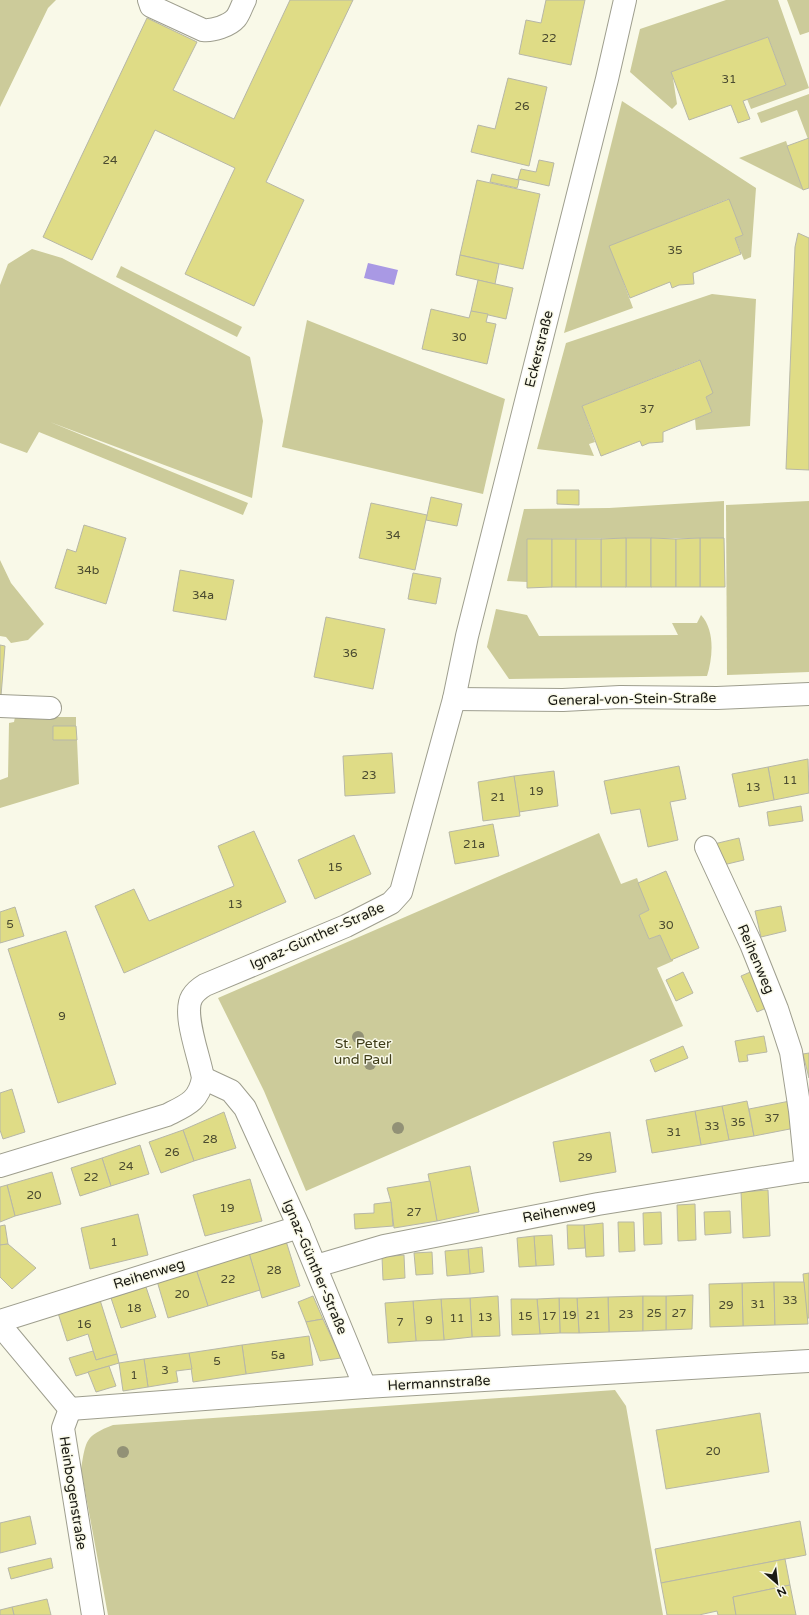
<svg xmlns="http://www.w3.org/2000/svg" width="809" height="1615" viewBox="0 0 809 1615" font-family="'Varela Round',sans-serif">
	<rect width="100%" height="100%" fill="#f9f9e8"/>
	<g fill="#cccb9a">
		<path d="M0,0H56L48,8L0,107Z"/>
		<path d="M726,0H778L809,88L751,109L747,99L786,85L768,37L672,72L677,104L672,109L630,72L640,29Z"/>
		<path d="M787,0H809V32L800,35Z"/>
		<path d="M809,94V138L808,139L797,110L761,123L757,113Z"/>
		<path d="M622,101L756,188L751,257L744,260L735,238L743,235L728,199L610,246L633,308L564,333Z"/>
		<path d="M786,141L803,190L739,158Z"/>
		<path d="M32,249L62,258L250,357L263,421L252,498L50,422L248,503L243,515L39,432L27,453L0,443V285L8,264Z"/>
		<path d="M121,266L242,327L237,337L116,277Z"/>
		<path d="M712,294L756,299L750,426L696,430L695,419L712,412L706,397L699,360L582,406L595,442L589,444L594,456L537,449L566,343Z"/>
		<path d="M307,320L505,399L483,494L282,447Z"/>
		<path d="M724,501V538L527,539V582L507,581L524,509L609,508Z"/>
		<path d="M809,501V672L727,675L726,505Z"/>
		<path d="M0,560L11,583L44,624L28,640L11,643L6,637L0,636Z"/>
		<path d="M496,609L527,615L539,636L678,635L672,623H697L701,615C715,630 713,657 707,676L509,679L487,647Z"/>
		<path d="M15,717H76V726H53V740H77L79,784L0,808V780L8,777L9,723L14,722Z"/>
		<path d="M599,833L621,884L637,878L649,910L639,915L649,939L660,935L671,960L673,959V961L657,968L683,1026L306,1191L264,1091L218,998Z"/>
		<path d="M615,1390L626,1406L663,1615H108L81,1469C86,1440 85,1436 113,1425Z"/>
	</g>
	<path fill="#a999e4" d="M368,263L398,270L394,285L364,278Z"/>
	<g fill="#dfdc86" stroke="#b7b7a7">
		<path d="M290,0H353L266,182L304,200L254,306L185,274L235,168L155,130L92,260L43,237L147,18L197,42L173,90L234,119Z"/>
		<path d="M546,0H585L571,65L519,54L526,20L541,23Z"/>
		<path d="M768,37L786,85L743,101L750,119L738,123L731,105L689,120L671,72Z"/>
		<path d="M508,78L547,87L529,166L471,152L478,125L495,129Z"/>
		<path d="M809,138V188L803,190L787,146Z"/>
		<path d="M539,160L554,163L549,186L518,179L521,169L536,172Z"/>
		<path d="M492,174L519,180L518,185L517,188L490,182Z"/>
		<path d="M477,180L540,194L523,269L460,255Z"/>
		<path d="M729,199L743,235L735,238L741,254L693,273L694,284L679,285L672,288L670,282L630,298L609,246Z"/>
		<path d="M798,233L809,238V470L786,469L795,247Z"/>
		<path d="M460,255L499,264L495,284L456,275Z"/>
		<path d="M478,280L513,288L506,319L471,311Z"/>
		<path d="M431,309L469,318L471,311L488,314L486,322L496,324L487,364L422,349Z"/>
		<path d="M700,360L713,393L706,397L712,412L663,432V442L649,443L642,446L640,441L601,456L582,406Z"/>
		<path d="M557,490H579V505L557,504Z"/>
		<path d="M431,497L462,504L457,526L426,520Z"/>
		<path d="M371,503L427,515L415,570L359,558Z"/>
		<path d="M84,525L126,538L106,604L55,588L67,549L76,552Z"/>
		<rect x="626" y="538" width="25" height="49"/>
		<path d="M626,538V587H601V539Z"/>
		<path d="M651,538L676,539V587H651Z"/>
		<path d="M700,538H724L725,587H700Z"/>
		<path d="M700,538V587H676V539Z"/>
		<path d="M527,539H552V587L527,588Z"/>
		<rect x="552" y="539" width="24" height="48"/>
		<rect x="576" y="539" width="25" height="48"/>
		<path d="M180,570L234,580L226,620L173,611Z"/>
		<path d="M413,573L441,578L436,604L408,599Z"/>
		<path d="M326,617L385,629L373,689L314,677Z"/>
		<path d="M0,645L5,646L1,696H0Z"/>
		<path d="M53,726H76L77,740H53Z"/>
		<path d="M392,753L395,793L345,796L343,756Z"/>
		<path d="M808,759L809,793L774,800L768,767Z"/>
		<path d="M679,766L686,799L670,802L678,840L648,847L640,809L611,814L604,781Z"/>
		<path d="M768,767L774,800L739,807L732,774Z"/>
		<path d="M554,771L558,806L519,812L514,776Z"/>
		<path d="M514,776L520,816L483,821L478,782Z"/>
		<path d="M801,806L803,821L769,826L767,812Z"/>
		<path d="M493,824L499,856L455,864L449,832Z"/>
		<path d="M254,831L286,902L124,973L95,906L134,889L149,921L234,886L218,846Z"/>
		<path d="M354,835L371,874L315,899L298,860Z"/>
		<path d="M739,838L744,860L719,866L714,844Z"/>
		<path d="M666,871L699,948L671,960L660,935L649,939L639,915L649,910L638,883Z"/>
		<path d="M781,906L786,931L761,937L755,911Z"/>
		<path d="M15,907L24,936L0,943V912Z"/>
		<path d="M66,931L116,1084L58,1103L8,949Z"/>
		<path d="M755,970L771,1006L757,1012L741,976Z"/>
		<path d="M683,972L693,993L676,1001L666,980Z"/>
		<path d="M764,1036L767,1052L747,1055L748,1061L739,1062L735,1041Z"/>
		<path d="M683,1046L688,1058L655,1072L650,1060Z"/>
		<path d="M809,1053V1078L803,1054Z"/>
		<path d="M12,1089L25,1132L3,1139L0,1130V1093Z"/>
		<path d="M747,1101L754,1136L729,1140L722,1106Z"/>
		<path d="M790,1101L795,1128L754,1136L749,1109Z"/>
		<path d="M722,1106L729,1140L701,1145L695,1111Z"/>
		<path d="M695,1111L701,1145L652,1153L646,1120Z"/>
		<path d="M224,1112L236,1148L194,1161L183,1130Z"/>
		<path d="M183,1130L194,1161L161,1173L149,1142Z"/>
		<path d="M610,1132L616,1172L560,1182L553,1142Z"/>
		<path d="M140,1145L149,1174L111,1186L102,1158Z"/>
		<path d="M102,1158L111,1186L80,1196L71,1168Z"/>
		<path d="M470,1166L479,1212L437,1221L428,1174Z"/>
		<path d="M52,1172L61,1204L15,1216L7,1185Z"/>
		<path d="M250,1179L262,1221L205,1236L193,1195Z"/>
		<path d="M430,1181L437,1221L394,1228L391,1202L387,1188Z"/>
		<path d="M7,1185L15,1216L0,1222V1187Z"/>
		<path d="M768,1190L770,1236L743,1238L741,1192Z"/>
		<path d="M391,1202L393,1226L355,1229L354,1214L374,1213V1204Z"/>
		<path d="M695,1204L696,1240L678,1241L677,1205Z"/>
		<path d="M730,1211L731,1233L705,1235L704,1212Z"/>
		<path d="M661,1212L662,1244L644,1245L643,1213Z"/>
		<path d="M138,1214L148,1255L90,1269L81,1228Z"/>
		<path d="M618,1222H634L635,1251L619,1252Z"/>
		<path d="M603,1223L604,1256L586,1257L584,1225Z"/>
		<path d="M5,1225L8,1244L0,1245V1226Z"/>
		<path d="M567,1225H584L585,1248L568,1249Z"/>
		<path d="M552,1235L554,1265L536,1266L534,1236Z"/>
		<path d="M534,1236L536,1266L519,1267L517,1238Z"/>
		<path d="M286,1241L300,1286L262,1298L249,1253Z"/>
		<path d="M8,1244L36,1268L12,1289L0,1277V1245Z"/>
		<path d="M482,1247L484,1272L470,1274L468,1249Z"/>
		<path d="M468,1249L470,1274L447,1276L445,1251Z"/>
		<path d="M432,1252L433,1274L416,1275L414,1253Z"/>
		<path d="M249,1253L260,1290L208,1306L196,1269Z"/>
		<path d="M404,1255L405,1278L383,1280L382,1257Z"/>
		<path d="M196,1269L208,1306L168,1318L157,1281Z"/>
		<path d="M809,1273V1318H807L803,1274Z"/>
		<path d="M774,1282L775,1325L743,1326L742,1283Z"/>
		<path d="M774,1282H804L808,1324L775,1325Z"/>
		<path d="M742,1283L743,1326L710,1327L709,1284Z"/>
		<path d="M146,1287L156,1317L121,1328L111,1298Z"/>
		<path d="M693,1295L692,1329L666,1330V1296Z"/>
		<path d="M313,1296L323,1319L306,1322L298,1302Z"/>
		<path d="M498,1296L500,1336L472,1337L470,1298Z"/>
		<path d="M643,1296V1331L609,1332L608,1297Z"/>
		<path d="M643,1296H666V1330L643,1331Z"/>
		<path d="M608,1297L609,1332L579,1333L577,1298Z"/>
		<path d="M470,1298L472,1337L444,1340L441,1299Z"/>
		<path d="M559,1298H577L579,1333H560Z"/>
		<path d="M559,1298L560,1333L540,1334L537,1299Z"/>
		<path d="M441,1299L444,1340L416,1341L413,1301Z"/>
		<path d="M511,1299H537L540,1334L512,1335Z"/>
		<path d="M100,1300L117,1354L96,1360L88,1334L67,1341L58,1313Z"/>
		<path d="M413,1301L416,1341L388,1343L385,1303Z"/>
		<path d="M323,1319L341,1358L320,1361L306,1322Z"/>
		<path d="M309,1336L313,1365L246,1374L242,1345Z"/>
		<path d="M242,1345L246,1374L193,1382L189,1353Z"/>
		<path d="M93,1351L96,1360L117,1354L119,1363L76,1376L69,1358Z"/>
		<path d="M189,1353L192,1369L176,1371L178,1382L148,1387L144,1359Z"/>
		<path d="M144,1359L148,1387L123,1391L119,1363Z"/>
		<path d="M109,1366L116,1386L96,1392L88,1372Z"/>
		<path d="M760,1413L769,1472L666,1489L656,1430Z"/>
		<path d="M30,1516L36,1544L0,1553V1523Z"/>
		<path d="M800,1521L806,1555L661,1583L655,1549Z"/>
		<path d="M51,1558L53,1568L11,1579L8,1568Z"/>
		<path d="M785,1559L790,1585L733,1597L736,1615H718L717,1611L699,1615H667L661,1583Z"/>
		<path d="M790,1585L796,1615H736L733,1597Z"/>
		<path d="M47,1599L51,1615H14L12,1607Z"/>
		<path d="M12,1607L14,1615H0V1610Z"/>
	</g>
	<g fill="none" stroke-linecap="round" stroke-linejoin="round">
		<defs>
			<g id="minor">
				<path d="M149,0L151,6L203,30C213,31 229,26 236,18C240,13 242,5 245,0"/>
				<path d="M454,699L563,700L620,697L717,698L809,694"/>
				<path d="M0,706L50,708"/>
				<path d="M706,847L751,944L777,1009L791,1052L800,1111L806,1171"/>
				<path d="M203,1078L231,1091L245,1108L299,1227L365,1387"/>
				<path d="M0,1166L167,1115C187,1105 199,1101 203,1078C200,1058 182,1014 192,997C195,992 200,988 205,985L346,926L391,903L401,892L454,699L467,636L607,79L625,0"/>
				<path d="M316,1266L384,1246L598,1204L809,1170"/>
				<path d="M0,1321L299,1227"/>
				<path d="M0,1325L70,1409"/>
				<path d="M70,1409L365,1387L809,1361"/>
				<path d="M70,1409L63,1428L93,1615"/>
			</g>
		</defs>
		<use href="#minor" stroke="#9e9e8e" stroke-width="24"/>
		<use href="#minor" stroke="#fff" stroke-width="22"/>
	</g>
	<g fill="#929176">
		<circle cx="358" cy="1037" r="6"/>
		<circle cx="370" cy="1064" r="6"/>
		<circle cx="398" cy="1128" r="6"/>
		<circle cx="123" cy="1452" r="6"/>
	</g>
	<g text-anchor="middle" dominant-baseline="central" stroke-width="3" stroke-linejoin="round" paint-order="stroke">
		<g font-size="12" fill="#4a4a30">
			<text x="549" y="38">22</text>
			<text x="729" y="79">31</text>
			<text x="522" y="106">26</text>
			<text x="110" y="160">24</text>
			<text x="675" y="250">35</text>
			<text x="459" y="337">30</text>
			<text x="647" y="409">37</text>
			<text x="393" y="535">34</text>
			<text x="88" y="570">34b</text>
			<text x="203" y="595">34a</text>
			<text x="350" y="653">36</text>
			<text x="369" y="775">23</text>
			<text x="790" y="780">11</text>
			<text x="753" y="787">13</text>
			<text x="536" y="791">19</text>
			<text x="498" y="797">21</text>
			<text x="474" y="844">21a</text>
			<text x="335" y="867">15</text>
			<text x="235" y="904">13</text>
			<text x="10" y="924">5</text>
			<text x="666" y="925">30</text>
			<text x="62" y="1016">9</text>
			<text x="772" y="1118">37</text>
			<text x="738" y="1122">35</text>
			<text x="712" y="1126">33</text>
			<text x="674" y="1132">31</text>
			<text x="210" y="1139">28</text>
			<text x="172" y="1152">26</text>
			<text x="585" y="1157">29</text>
			<text x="126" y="1166">24</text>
			<text x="91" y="1177">22</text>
			<text x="34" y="1195">20</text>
			<text x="227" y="1208">19</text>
			<text x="414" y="1212">27</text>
			<text x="114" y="1242">1</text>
			<text x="274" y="1270">28</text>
			<text x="228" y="1279">22</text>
			<text x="182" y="1294">20</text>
			<text x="790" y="1300">33</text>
			<text x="758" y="1304">31</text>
			<text x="726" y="1305">29</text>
			<text x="134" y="1308">18</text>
			<text x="654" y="1313">25</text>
			<text x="679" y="1313">27</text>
			<text x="626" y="1314">23</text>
			<text x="569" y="1315">19</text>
			<text x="593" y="1315">21</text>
			<text x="525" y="1316">15</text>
			<text x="549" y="1316">17</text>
			<text x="485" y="1317">13</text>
			<text x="457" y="1318">11</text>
			<text x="429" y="1320">9</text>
			<text x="400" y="1322">7</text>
			<text x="84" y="1324">16</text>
			<text x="278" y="1355">5a</text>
			<text x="217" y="1361">5</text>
			<text x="165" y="1370">3</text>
			<text x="134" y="1375">1</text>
			<text x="713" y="1451">20</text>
		</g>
		<g font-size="14" fill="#191913" stroke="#f9f9e8">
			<text transform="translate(539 349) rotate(-76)">Eckerstraße</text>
			<text transform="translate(632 699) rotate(-1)">General-von-Stein-Straße</text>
			<text transform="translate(317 936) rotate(-24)">Ignaz-Günther-Straße</text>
			<text transform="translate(756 959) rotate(67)">Reihenweg</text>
			<text transform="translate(559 1211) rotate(-11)">Reihenweg</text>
			<text transform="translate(315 1267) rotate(67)">Ignaz-Günther-Straße</text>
			<text transform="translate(149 1274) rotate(-17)">Reihenweg</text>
			<text transform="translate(439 1383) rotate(-3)">Hermannstraße</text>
			<text transform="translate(73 1493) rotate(81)">Heinbogenstraße</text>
		</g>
		<g font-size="14" fill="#3e3c18" stroke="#f9f9e8">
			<text x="363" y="1043">St. Peter<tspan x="363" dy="16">und Paul</tspan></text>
		</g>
	</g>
	<g transform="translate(777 1583) rotate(152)" stroke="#f9f9e8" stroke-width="3" paint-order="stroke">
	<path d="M0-3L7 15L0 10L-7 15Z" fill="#191913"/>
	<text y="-6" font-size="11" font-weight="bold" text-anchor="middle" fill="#191913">N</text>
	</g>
</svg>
